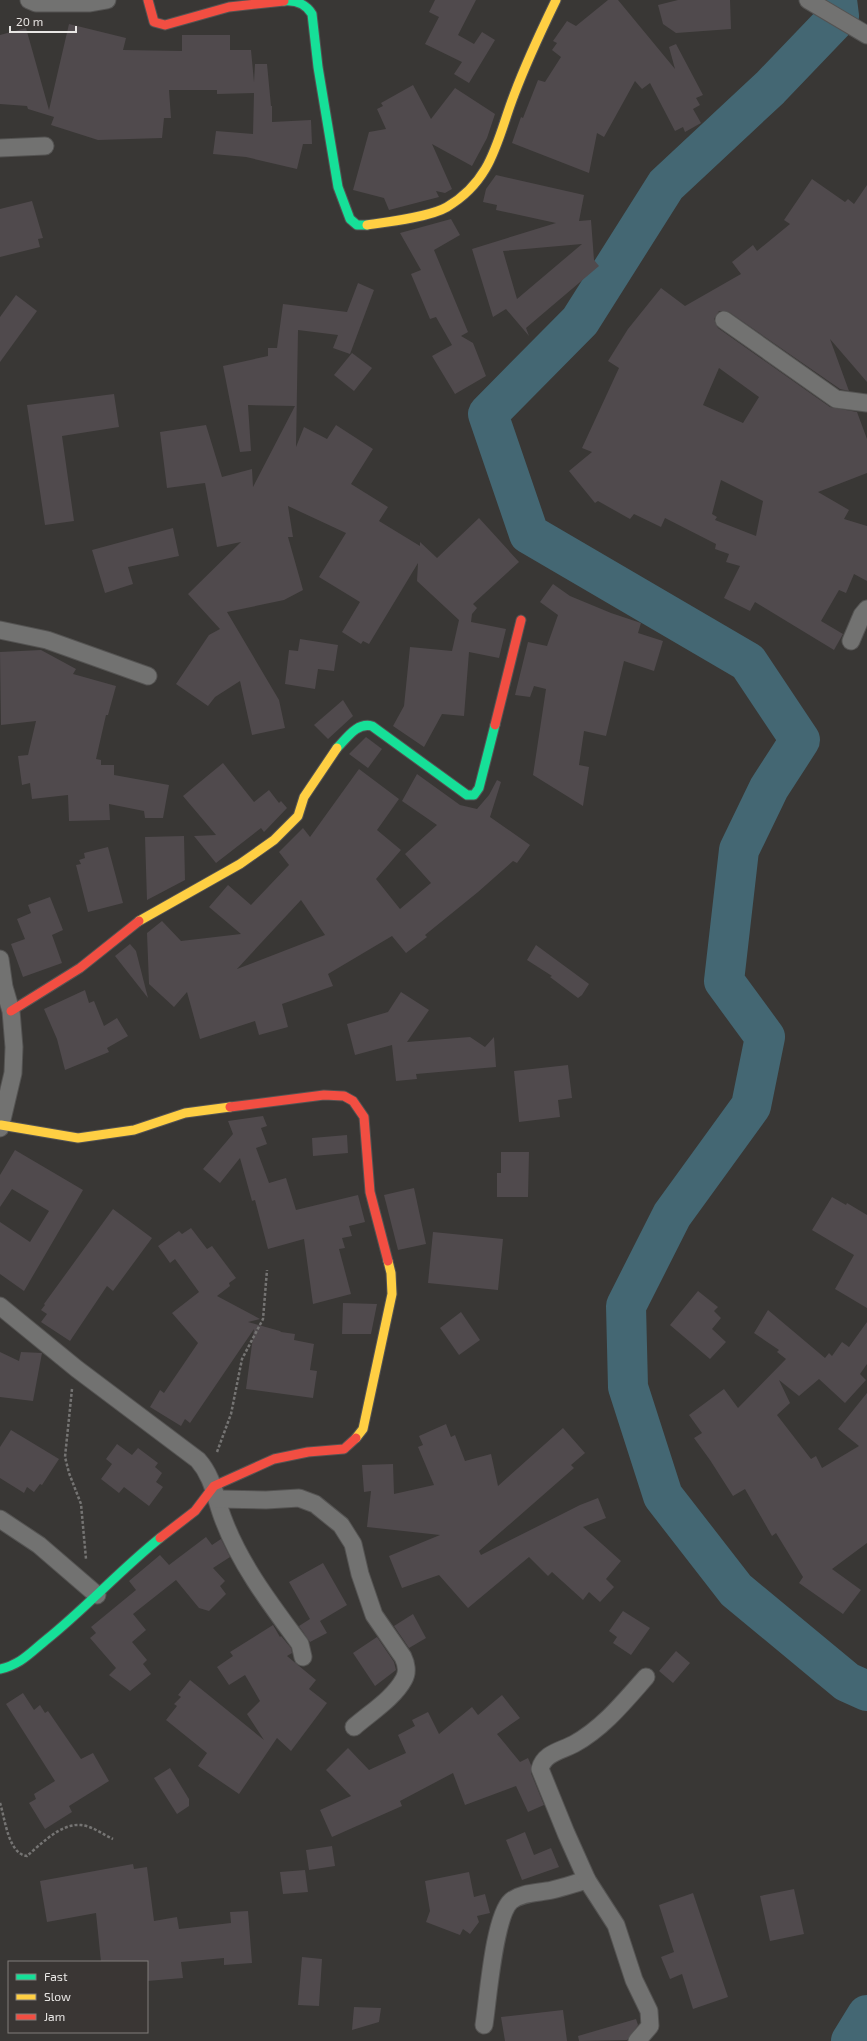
<svg xmlns="http://www.w3.org/2000/svg" width="867" height="2041" viewBox="0 0 867 2041" font-family="'Exo 2',sans-serif">
	<rect width="100%" height="100%" fill="#393735"/>
	<g fill="none" stroke-linecap="round" stroke-linejoin="round">
		<g stroke="#446773" stroke-width="40">
			<path d="M837,0L839,16L770,88L666,185L580,321L488,414L529,534L748,662L800,740L769,788L739,850L724,981L765,1037L751,1106L672,1215L626,1306L628,1387L663,1496L736,1590L847,1682L867,1691"/>
			<path d="M851,2041L867,2015"/>
		</g>
	</g>
	<g fill="#504a4d" fill-rule="evenodd">
		<path d="M435,0H476L458,35L474,44L482,32L495,40L469,83L454,74L462,62L425,44L439,17L429,12Z"/>
		<path d="M608,0H618L675,69L669,47L676,44L703,95L696,98L700,105L693,109L701,123L685,132L683,127L675,131L650,83L642,89L635,81L604,137L597,133L589,173L512,143L521,117L523,118L538,80L545,82L561,57L552,50L557,43L553,41L567,21L576,26Z"/>
		<path d="M678,0H730L731,29L676,33L663,24L658,5Z"/>
		<path d="M69,24L126,38L123,50L182,51V35H230V50H251L254,82L255,64H267L271,106H272V122L311,120L312,144H303L297,169L246,157L213,154L216,131L253,134L254,93L217,94V90H169L171,118H164L162,138L98,140L51,125L54,117L28,109L27,106L0,104V35L26,28L49,110Z"/>
		<path d="M413,85L431,119L455,88L495,114L487,138L472,166L432,144L452,189L445,193L436,191L439,197L389,210L384,198L353,190L369,132L386,129L377,109L383,106L381,103Z"/>
		<path d="M496,175L584,195L579,221L591,220L594,260L599,266L526,328L529,336L506,309L493,317L472,249L556,223L496,210L497,205L483,202L486,189ZM582,244L517,299L503,251Z"/>
		<path d="M812,179L845,202L848,199L854,204L867,185V382L830,339L849,391L840,389L729,312L719,311L714,319L718,328L830,407L857,412L867,439V473L818,492L849,510L844,519L867,526V581L854,574L846,593L839,590L821,621L843,634L834,650L755,602L750,611L724,598L740,566L726,562L729,554L715,549L716,544L665,518L661,527L634,514L630,519L598,501L595,503L569,471L592,452L582,448L619,368L608,361L628,329L661,288L685,306L741,274L732,262L753,245L757,251L790,224L784,220ZM719,368L759,397L743,423L703,405ZM721,480L763,501L756,536L715,520L717,517L712,514Z"/>
		<path d="M32,201L43,238L38,239L40,247L0,257V209Z"/>
		<path d="M451,219L460,235L434,250L468,332L461,336L473,343L486,376L455,394L432,356L452,345L436,317L430,319L411,274L421,270L400,233Z"/>
		<path d="M358,283L374,290L350,354L333,348L338,335L298,330L296,447L304,427L327,439L336,425L373,449L351,484L388,507L379,521L420,546V542L437,558L479,518L519,562L473,604L477,608L472,614L471,622L506,629L499,658L469,652L464,716L442,714L424,747L393,726L404,706L410,647L452,651L459,620L417,581L418,563L369,644L363,641L361,644L342,632L360,602L319,577L346,533L288,506L293,537H288L303,590L284,600L227,612L279,700L285,728L252,735L240,681L215,697L208,706L176,684L209,635L220,629L188,594L241,542L217,547L205,483L167,488L160,432L206,425L222,477L252,469L253,487L295,406L248,405L251,451L240,452L223,366L268,356V348H277L283,304L347,312Z"/>
		<path d="M16,295L37,311L0,362V317Z"/>
		<path d="M352,353L372,368L354,391L334,375Z"/>
		<path d="M114,394L119,427L62,436L74,521L45,525L27,405Z"/>
		<path d="M173,528L179,556L128,567L133,584L105,593L92,550Z"/>
		<path d="M553,584L570,596L611,613L641,623L638,633L663,641L654,671L624,661L606,736L584,731L579,765L589,767L583,806L533,775L546,689L534,686L530,697L515,695L528,642L547,646L558,615L540,602Z"/>
		<path d="M300,639L338,645L334,671L318,669L315,689L285,684L289,650L298,651Z"/>
		<path d="M41,650L76,669L73,674L116,686L108,715H106L96,759L101,760V765H114V775L169,785L163,818H145L144,811L109,804L110,820L69,821L68,795L32,799L30,783L22,785L18,756L28,755L36,721L1,725L0,652Z"/>
		<path d="M343,700L353,716L328,739L314,725Z"/>
		<path d="M366,737L382,749L368,768L349,754Z"/>
		<path d="M223,763L254,802L269,790L279,803L281,801L287,808L266,830L264,832L261,828L216,863L194,836L216,835L183,796Z"/>
		<path d="M359,769L399,799L377,830L401,850L376,879L400,909L431,883L405,854L437,825L402,801L417,774L460,805L477,809L489,795L497,780L501,782L490,817L530,845L517,863L513,861L478,892L425,935L427,937L406,953L392,936L328,974L333,986L282,1004L288,1027L259,1035L255,1021L200,1039L187,992L174,1007L149,984L147,933L162,921L181,941L241,934L209,907L228,885L251,905L289,865L279,852L303,828L310,837ZM301,900L325,935L237,969L274,929Z"/>
		<path d="M184,836L185,880L147,900L145,837Z"/>
		<path d="M108,847L123,903L88,912L76,865L81,864L79,860L85,858L84,853Z"/>
		<path d="M50,897L63,930L52,935L62,963L23,977L11,944L25,939L17,919L31,913L28,905Z"/>
		<path d="M130,944L136,951L148,998L115,956Z"/>
		<path d="M536,945L589,984L582,995L578,998L550,977L552,976L527,960Z"/>
		<path d="M85,990L89,1003L94,1001L104,1026L117,1018L128,1036L107,1048L109,1052L65,1070L57,1039L44,1009Z"/>
		<path d="M401,992L429,1010L407,1042L470,1037L485,1047L494,1037L496,1067L416,1074L417,1079L396,1081L392,1045L355,1055L347,1024L388,1012Z"/>
		<path d="M568,1065L572,1098L558,1100L560,1117L519,1122L514,1071Z"/>
		<path d="M263,1116L267,1126L261,1128L267,1144L256,1148L269,1183L286,1178L296,1210L358,1195L365,1222L349,1226L352,1236L342,1238L345,1248L339,1249L351,1294L313,1304L304,1239L268,1249L255,1200L252,1201L240,1158L220,1183L203,1169L233,1134L228,1121Z"/>
		<path d="M347,1135L348,1153L313,1156L312,1138Z"/>
		<path d="M15,1150L83,1190L24,1291L0,1274V1222L30,1242L49,1211L12,1189L0,1207V1175Z"/>
		<path d="M501,1152H529L528,1197H497V1173H501Z"/>
		<path d="M414,1188L426,1244L398,1250L384,1195Z"/>
		<path d="M832,1197L846,1205L847,1203L867,1215V1308L835,1289L854,1255L812,1230Z"/>
		<path d="M113,1209L152,1238L113,1291L107,1286L70,1341L41,1322L47,1314L41,1310L45,1305L44,1304Z"/>
		<path d="M191,1228L207,1249L212,1246L236,1278L229,1283L230,1286L217,1296L260,1319L248,1322L280,1331L281,1332L295,1334L294,1340L314,1344L310,1370L317,1371L313,1398L246,1389L254,1329L190,1423L185,1419L181,1426L150,1407L160,1390L164,1393L198,1343L172,1313L199,1292L175,1259L170,1263L158,1246L179,1231L182,1234Z"/>
		<path d="M433,1232L503,1239L498,1290L428,1283Z"/>
		<path d="M698,1291L718,1307L714,1311L721,1318L712,1329L726,1342L710,1359L670,1325Z"/>
		<path d="M343,1303L377,1304L371,1334H342Z"/>
		<path d="M768,1310L825,1358L829,1353L832,1356L842,1342L849,1347L867,1322V1364L860,1374L866,1380L845,1403L819,1379L799,1396L779,1380L790,1403L777,1415L811,1459L816,1456L822,1468L859,1446L838,1429L867,1393V1543L832,1569L861,1590L843,1614L799,1583L803,1577L776,1533L772,1536L745,1489L733,1496L710,1460L694,1438L702,1433L689,1415L724,1389L738,1408L786,1359L777,1352L779,1350L754,1333Z"/>
		<path d="M461,1312L480,1340L459,1355L440,1328Z"/>
		<path d="M0,1352L19,1361L21,1352L42,1353L33,1401L0,1397Z"/>
		<path d="M446,1424L451,1437L455,1435L465,1461L491,1454L498,1486L563,1428L585,1453L571,1465L574,1468L479,1551L481,1555L580,1505L598,1498L606,1518L583,1527L621,1561L606,1579L614,1587L600,1602L589,1592L583,1600L552,1572L548,1576L529,1557L468,1608L439,1575L402,1588L389,1556L440,1535L367,1527L371,1491L364,1492L362,1465L393,1464L394,1494L434,1485L418,1447L423,1445L419,1436Z"/>
		<path d="M11,1430L59,1459L42,1485L40,1484L34,1492L27,1487L24,1493L0,1478V1447Z"/>
		<path d="M117,1444L132,1455L138,1448L158,1463L155,1467L162,1473L156,1482L163,1487L149,1506L124,1487L119,1493L101,1479L112,1464L106,1459Z"/>
		<path d="M206,1537L212,1545L221,1539L230,1557L213,1568L225,1581L220,1586L226,1594L209,1611L199,1608L176,1580L133,1614L146,1630L132,1642L147,1660L143,1664L151,1674L130,1691L109,1675L116,1668L90,1638L96,1633L91,1627L136,1590L129,1581L160,1555L169,1565Z"/>
		<path d="M323,1563L347,1605L320,1621L327,1633L310,1642L299,1626L310,1619L289,1582Z"/>
		<path d="M623,1611L650,1628L631,1655L613,1643L617,1637L609,1631Z"/>
		<path d="M413,1614L426,1638L409,1648L394,1626Z"/>
		<path d="M273,1625L280,1637L281,1636L291,1648L292,1653L287,1656L316,1680L309,1689L327,1703L291,1751L277,1738L239,1794L198,1766L207,1753L166,1720L177,1706L174,1704L181,1697L178,1695L190,1680L264,1740L247,1714L260,1701L245,1675L229,1685L217,1667L233,1656L230,1652Z"/>
		<path d="M377,1637L394,1662L396,1670L375,1686L353,1653Z"/>
		<path d="M676,1651L690,1663L673,1683L659,1671Z"/>
		<path d="M23,1693L34,1710L40,1705L45,1713L48,1711L81,1759L93,1753L109,1781L69,1806L72,1812L45,1829L29,1803L36,1799L34,1794L55,1781L6,1704Z"/>
		<path d="M502,1695L520,1718L497,1734L520,1762L528,1758L531,1765V1773L544,1805L528,1812L516,1786L465,1805L453,1773L400,1801L402,1806L332,1837L320,1810L351,1796L326,1770L348,1748L369,1770L406,1753L398,1735L415,1726L412,1720L428,1712L439,1734L472,1707L478,1715Z"/>
		<path d="M170,1768L189,1799V1806L177,1814L154,1778Z"/>
		<path d="M525,1832L534,1855L551,1848L559,1867L522,1880L506,1840Z"/>
		<path d="M332,1846L335,1866L309,1870L306,1850Z"/>
		<path d="M133,1864L134,1869L147,1867L154,1921L177,1917L179,1929L231,1923L230,1912L248,1911L252,1963L224,1965V1958L181,1962L183,1978L147,1981V1962H101L96,1913L47,1922L40,1881Z"/>
		<path d="M305,1870L308,1892L283,1894L280,1872Z"/>
		<path d="M469,1872L474,1897L485,1894L490,1913L477,1916L479,1922L470,1934L463,1929L460,1935L426,1922L430,1911L425,1881Z"/>
		<path d="M794,1889L804,1934L770,1941L760,1896Z"/>
		<path d="M693,1893L728,1997L693,2009L682,1974L670,1979L661,1957L674,1952L659,1905Z"/>
		<path d="M302,1957L322,1959L319,2006L298,2005Z"/>
		<path d="M354,2007L381,2008L379,2022L352,2030Z"/>
		<path d="M563,2010L567,2041H505L501,2017Z"/>
		<path d="M636,2019L638,2025L627,2040L579,2041L578,2036Z"/>
	</g>
	<g fill="none" stroke-linecap="round" stroke-linejoin="round">
		<defs>
			<g id="street">
				<path d="M29,0L36,3H90L107,0"/>
				<path d="M808,0L867,35"/>
				<path d="M0,148L45,146"/>
				<path d="M724,320L836,399L867,403"/>
				<path d="M0,630L47,640L148,676"/>
				<path d="M851,641L862,615L867,609"/>
				<path d="M0,959L4,987L11,1011L14,1047L13,1073L0,1128"/>
				<path d="M0,1306L77,1369L198,1460C214,1478 215,1499 224,1521C241,1566 272,1606 300,1644L303,1657"/>
				<path d="M218,1499L266,1500L299,1498L315,1504L341,1525L353,1544L360,1574L374,1615L403,1657C406,1663 408,1672 404,1679C394,1698 370,1713 354,1727"/>
				<path d="M0,1519L39,1545L97,1595"/>
				<path d="M484,2025C488,2000 494,1916 511,1901C522,1892 539,1893 552,1890C564,1887 576,1883 587,1880"/>
				<path d="M637,2041L650,2026L649,2011L634,1980L616,1925L587,1880L566,1833L540,1769C544,1753 561,1751 574,1744C603,1728 624,1702 646,1677"/>
			</g>
			<g id="fast">
				<path d="M284,1C295,0 306,4 312,14L318,67L338,187L350,219L357,225H367"/>
				<path d="M337,748C347,738 357,722 372,726L467,795H474L479,788L495,725"/>
				<path d="M0,1669C20,1665 30,1653 46,1640C86,1608 120,1570 160,1538"/>
			</g>
			<g id="slow">
				<path d="M367,225C388,222 430,217 447,207C493,180 497,139 514,95C526,63 541,31 556,0"/>
				<path d="M139,921L240,864L274,840L298,816L304,797L337,748"/>
				<path d="M1,1125L78,1138L134,1130L185,1113L230,1107"/>
				<path d="M356,1438L363,1429L392,1294L391,1273L388,1261"/>
			</g>
			<g id="jam">
				<path d="M148,0L154,22L165,25L229,7L284,1"/>
				<path d="M495,725L521,620"/>
				<path d="M11,1011L80,968L139,921"/>
				<path d="M230,1107L324,1095L344,1096L353,1101L364,1117L370,1192L388,1261"/>
				<path d="M160,1538L195,1511L214,1486L274,1459L308,1452L344,1449L356,1438"/>
			</g>
		</defs>
		<use href="#street" stroke="#545352" stroke-width="19"/>
		<use href="#fast" stroke="#545352" stroke-width="11"/>
		<use href="#slow" stroke="#545352" stroke-width="11"/>
		<use href="#jam" stroke="#545352" stroke-width="11"/>
		<g stroke="#757473" stroke-width="2.5" stroke-dasharray="3 2" stroke-linecap="butt">
			<path d="M72,1389L65,1457L69,1473L81,1504L86,1559"/>
			<path d="M217,1452L231,1414L242,1359L263,1319L267,1270"/>
			<path d="M0,1803C5,1818 8,1854 27,1856C41,1844 61,1823 81,1825C92,1826 104,1835 113,1839"/>
		</g>
		<use href="#street" stroke="#727271" stroke-width="17"/>
		<use href="#fast" stroke="#16e098" stroke-width="9"/>
		<use href="#slow" stroke="#ffcf43" stroke-width="9"/>
		<use href="#jam" stroke="#f24e42" stroke-width="9"/>
	</g>
	<rect x="8" y="1961" width="140" height="72" fill="#3a3634" stroke="#807c7a"/>
	<rect x="16" y="1974" width="20" height="6" fill="#16e098" stroke="#807c7a"/>
	<text x="44" y="1981" font-size="12" fill="#e8e6e4">Fast</text>
	<rect x="16" y="1994" width="20" height="6" fill="#ffcf43" stroke="#807c7a"/>
	<text x="44" y="2001" font-size="12" fill="#e8e6e4">Slow</text>
	<rect x="16" y="2014" width="20" height="6" fill="#f24e42" stroke="#807c7a"/>
	<text x="44" y="2021" font-size="12" fill="#e8e6e4">Jam</text>
	<path d="M10 26v6h66v-6" fill="none" stroke="#e8e6e4" stroke-width="2"/>
	<text x="16" y="26" font-size="12" fill="#e8e6e4" stroke="#3a3634" stroke-width="3" paint-order="stroke">20 m</text>
</svg>
